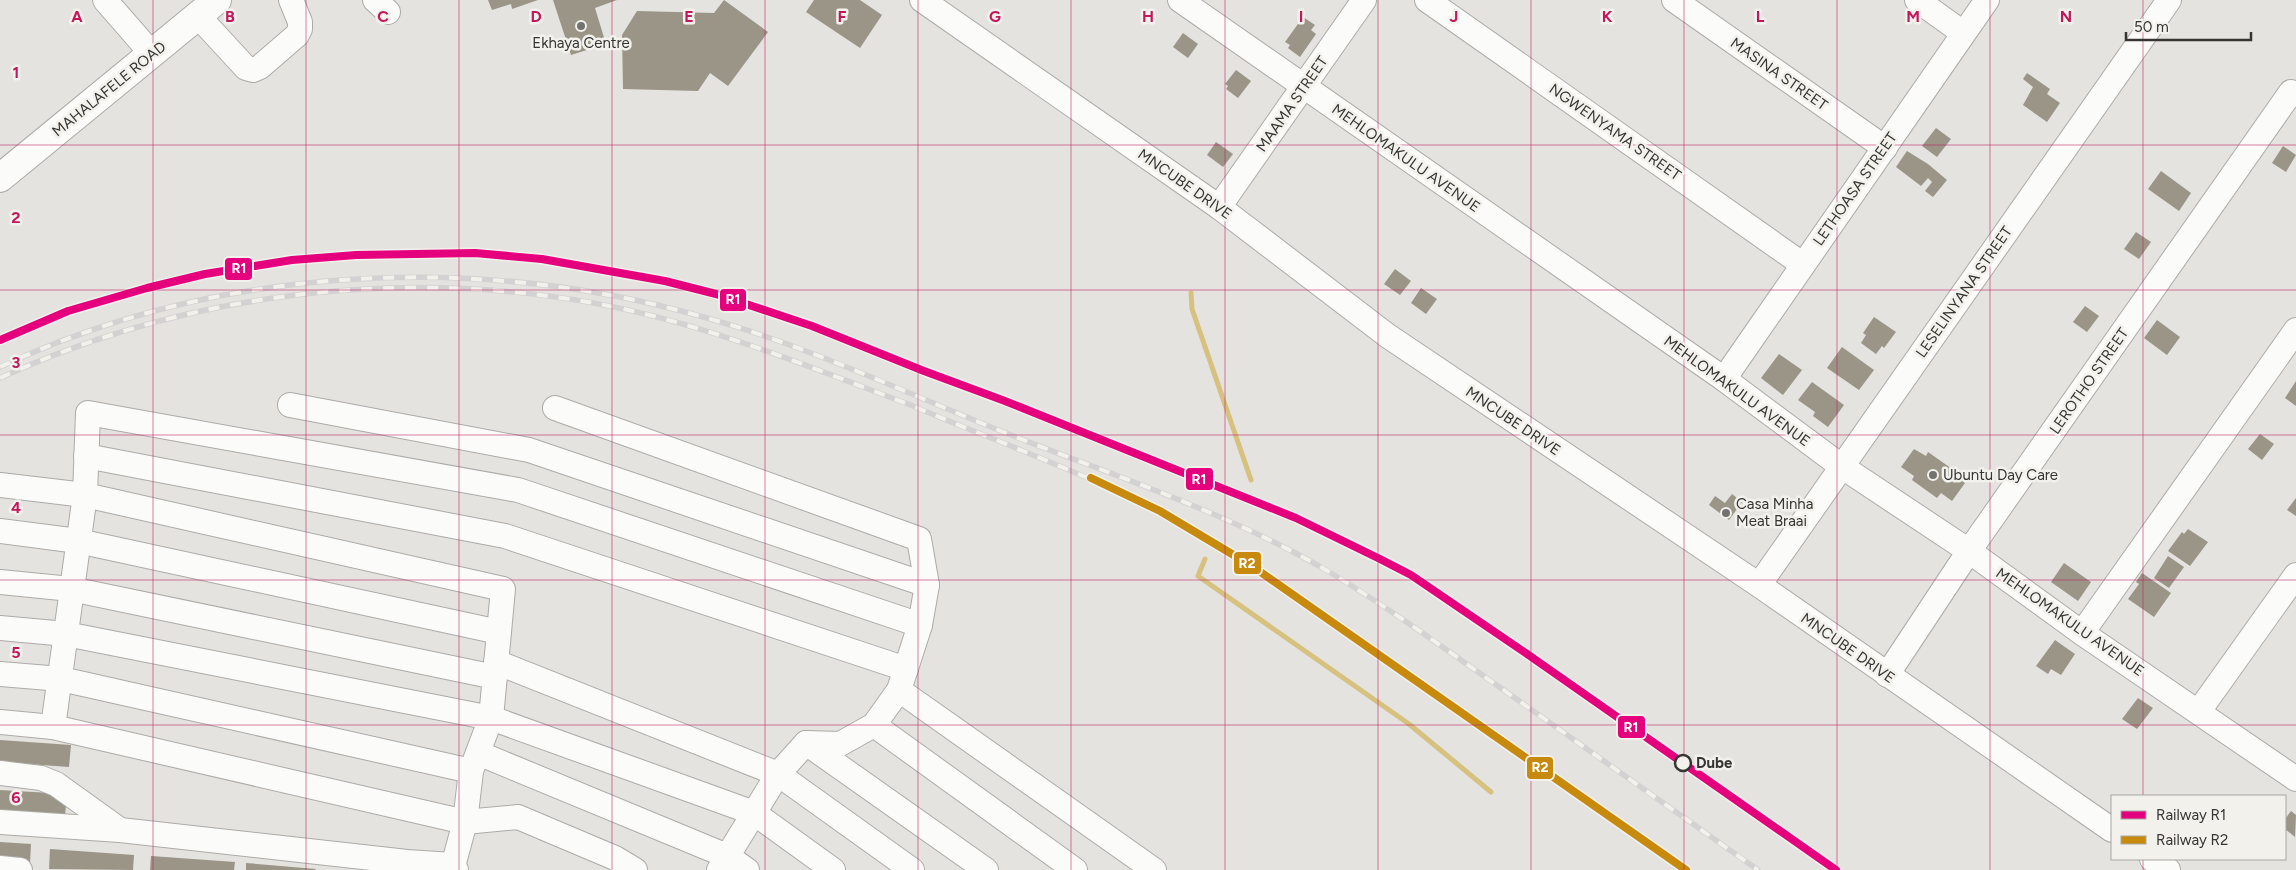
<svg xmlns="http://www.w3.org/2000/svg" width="2296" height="870" viewBox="0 0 2296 870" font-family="Figtree,sans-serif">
	<rect width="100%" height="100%" fill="#e4e3e0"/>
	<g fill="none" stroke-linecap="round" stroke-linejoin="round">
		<g stroke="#d6c17f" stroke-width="5">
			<path d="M1191,293L1192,309L1251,480"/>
			<path d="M1205,559L1198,576L1409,724L1491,792"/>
		</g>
	</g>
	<g fill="#9a9586">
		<path d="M488,0H538L512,9L511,4L492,10Z"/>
		<path d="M553,0H617L595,8L606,44L571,55Z"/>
		<path d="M724,0L768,32L728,86L710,73L698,91L623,89L622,35L637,11L714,13Z"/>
		<path d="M814,0H860L882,15L860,48L806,12Z"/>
		<path d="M1303,17L1315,25L1311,30L1316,34L1300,57L1288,48L1290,45L1285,42Z"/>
		<path d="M1183,33L1198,44L1188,58L1173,47Z"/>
		<path d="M1236,70L1251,81L1238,98L1226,89L1228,86L1225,84Z"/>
		<path d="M2027,73L2050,89L2047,94L2060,103L2047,122L2023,105L2033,87L2023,79Z"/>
		<path d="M1936,128L1951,139L1937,157L1922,146Z"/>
		<path d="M1216,142L1233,154L1223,167L1207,155Z"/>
		<path d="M2283,146L2296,155L2286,172L2272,163Z"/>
		<path d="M1907,151L1928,164L1947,180L1933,197L1925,191L1932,182L1928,178L1921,186L1896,167Z"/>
		<path d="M2161,171L2191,193L2179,211L2148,189Z"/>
		<path d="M2136,232L2151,242L2139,259L2124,249Z"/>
		<path d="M1395,269L1411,281L1400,295L1384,284Z"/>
		<path d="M1421,288L1437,299L1426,314L1411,303Z"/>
		<path d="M2085,306L2099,316L2087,332L2073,322Z"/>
		<path d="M1874,317L1896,332L1884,348L1882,346L1876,354L1861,343L1866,335L1863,333Z"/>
		<path d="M2157,320L2180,337L2167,355L2144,338Z"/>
		<path d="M1842,347L1874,370L1859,390L1827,368Z"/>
		<path d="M1779,354L1802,370L1783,395L1761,378Z"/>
		<path d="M2296,381V406L2285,398Z"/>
		<path d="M1812,382L1844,405L1828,427L1813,416L1815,412L1798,400Z"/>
		<path d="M2260,434L2274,444L2262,460L2248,449Z"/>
		<path d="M1914,449L1926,456L1928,452L1955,471L1952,474L1965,483L1952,501L1941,493L1937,498L1912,480L1914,476L1901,467Z"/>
		<path d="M1732,494L1742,502L1729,520L1709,505L1715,496L1725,503Z"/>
		<path d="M2296,498V516L2287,510Z"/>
		<path d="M2188,529L2208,542L2190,566L2168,551L2182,532L2184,534Z"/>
		<path d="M2168,556L2184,567L2169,588L2154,578Z"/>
		<path d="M2064,563L2091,582L2078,601L2051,582Z"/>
		<path d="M2142,573L2171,593L2154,617L2128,599L2139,584L2136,582Z"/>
		<path d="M2055,640L2075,654L2061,675L2051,669L2048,674L2036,666Z"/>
		<path d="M2138,698L2153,708L2137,729L2122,719Z"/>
		<path d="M0,740L71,745L69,767L0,762Z"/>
		<path d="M0,790L67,794L65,816L0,812Z"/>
		<path d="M2291,811L2296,815L2295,837L2285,829V819Z"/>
		<path d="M0,842L31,844L30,864L0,862Z"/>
		<path d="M50,849L134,855L133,870L49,869Z"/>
		<path d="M151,856L235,862L234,870H150Z"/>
		<path d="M246,863L316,869L315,870H246Z"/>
	</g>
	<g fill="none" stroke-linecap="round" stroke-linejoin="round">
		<defs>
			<g id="minor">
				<path d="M105,0L152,54"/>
				<path d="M375,0L388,12"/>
				<path d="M922,0L1219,207L1388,336L1759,585L2112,830"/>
				<path d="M1180,0L1724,379L1841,466L1969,551L2082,633L2296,779"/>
				<path d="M1427,0L1802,264"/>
				<path d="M1674,0L1885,148"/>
				<path d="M1917,0L1963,33"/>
				<path d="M198,16L246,68L253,70L260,67L297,35L300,29V22L291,0"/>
				<path d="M1219,207L1364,0"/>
				<path d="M1724,379L1987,0"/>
				<path d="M290,405L529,450L927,585"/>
				<path d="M555,408L919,539L927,585L920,625L899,690L874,725L840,744L806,743L778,774L719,870"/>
				<path d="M86,456L505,536L906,669"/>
				<path d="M0,485L85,495L503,589L491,718L471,771L465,822L452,870"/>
				<path d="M0,531L78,541L499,632"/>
				<path d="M0,582L71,589L495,677"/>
				<path d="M1759,585L2169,0"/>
				<path d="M0,628L66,634L491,718L754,813L833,870"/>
				<path d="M2082,633L2296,330"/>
				<path d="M496,662L778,774L912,870"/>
				<path d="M0,674L61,679L471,771"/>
				<path d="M1887,675L1969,551L2291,92L2296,95"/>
				<path d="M899,690L1154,870"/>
				<path d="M2199,711L2296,575"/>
				<path d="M0,722L53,727L465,822L518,817L615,858L635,870"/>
				<path d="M874,725L1075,870"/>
				<path d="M53,727L85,495L88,413L518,490L920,625"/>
				<path d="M806,743L986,870"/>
				<path d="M478,753L727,856L747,870"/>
				<path d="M0,773L41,778L56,784L120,830"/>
				<path d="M0,822L120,830L407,862L453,865L456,870"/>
				<path d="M2152,859L2168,870"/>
				<path d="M0,868L20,870"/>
			</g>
			<path id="major" d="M0,178L217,0"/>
		</defs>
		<use href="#minor" stroke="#acaba8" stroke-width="26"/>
		<use href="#major" stroke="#acaba8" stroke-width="30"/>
		<use href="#minor" stroke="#fbfbfa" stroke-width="24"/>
		<use href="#major" stroke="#fbfbfa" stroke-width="28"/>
		<defs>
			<g id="rail">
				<path d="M0,340L68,311L147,288L205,274L292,260L356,255L475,253L542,259L665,281L716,294L812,326L924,371L1005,401L1296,518L1380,559L1411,575L1530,656L1836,870"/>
				<path d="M0,367C218,265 477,252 707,318C803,345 893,387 986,425C1101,472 1223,509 1331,573C1397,613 1459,659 1522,703C1601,759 1680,815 1758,870"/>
				<path d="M0,378C185,293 399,267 599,304C706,324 807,366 908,404C937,416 965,428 994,439C1064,468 1132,494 1197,532C1253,565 1306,603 1359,640C1468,716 1576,794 1686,870"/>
			</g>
		</defs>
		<use href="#rail" stroke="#d2d2d2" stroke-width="5.5"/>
		<use href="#rail" stroke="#f3f1ec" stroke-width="4" stroke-dasharray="11" stroke-linecap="butt"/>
		<defs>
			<path id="rail-1" d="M0,340L68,311L147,288L205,274L292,260L356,255L475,253L542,259L665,281L716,294L812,326L924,371L1005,401L1296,518L1380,559L1411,575L1530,656L1836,870"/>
			<path id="rail-2" d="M1091,478L1160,511L1252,566L1686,870"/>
		</defs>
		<use href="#rail-1" stroke="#f3f1ec" stroke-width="11"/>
		<use href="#rail-2" stroke="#f3f1ec" stroke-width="11"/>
		<use href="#rail-1" stroke="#e5007d" stroke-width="8"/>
		<use href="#rail-2" stroke="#c78a0d" stroke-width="8"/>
	</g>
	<path fill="none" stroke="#c2185b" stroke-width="1" stroke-opacity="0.55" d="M153,0V870M306,0V870M459,0V870M612,0V870M765,0V870M918,0V870M1071,0V870M1225,0V870M1378,0V870M1531,0V870M1684,0V870M1837,0V870M1990,0V870M2143,0V796M0,145H2296M0,290H2296M0,435H2296M0,580H2296M0,725H2296M2143,859V870"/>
	<g fill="#737270" stroke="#f3f1ec" stroke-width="2">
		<circle cx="581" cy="26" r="5"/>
		<circle cx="1933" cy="475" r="5"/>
		<circle cx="1726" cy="513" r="5"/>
	</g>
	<circle fill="#f3f1ec" stroke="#363533" stroke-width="2.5" cx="1683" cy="763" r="8"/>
	<g text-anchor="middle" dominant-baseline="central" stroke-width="5" stroke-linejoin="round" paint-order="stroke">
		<g font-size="15" fill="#363533" stroke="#f3f1ec" text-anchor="start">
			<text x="581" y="43" text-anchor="middle">Ekhaya Centre</text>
			<text x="1943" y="475">Ubuntu Day Care</text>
			<text x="1736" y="504">Casa Minha<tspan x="1736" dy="17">Meat Braai</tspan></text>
		</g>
		<g font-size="15" fill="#363533" stroke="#f3f1ec">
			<text transform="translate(1779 74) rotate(35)">MASINA STREET</text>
			<text transform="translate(109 89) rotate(-39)">MAHALAFELE ROAD</text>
			<text transform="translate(1292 104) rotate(-55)">MAAMA STREET</text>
			<text transform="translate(1615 132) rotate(35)">NGWENYAMA STREET</text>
			<text transform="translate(1406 158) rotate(35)">MEHLOMAKULU AVENUE</text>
			<text transform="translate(1185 184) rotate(35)">MNCUBE DRIVE</text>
			<text transform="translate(1855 189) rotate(-55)">LETHOASA STREET</text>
			<text transform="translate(1964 292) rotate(-55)">LESELINYANA STREET</text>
			<text transform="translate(2089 381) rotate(-55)">LEROTHO STREET</text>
			<text transform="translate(1737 391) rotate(36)">MEHLOMAKULU AVENUE</text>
			<text transform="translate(1513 421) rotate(34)">MNCUBE DRIVE</text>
			<text transform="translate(2070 622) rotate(35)">MEHLOMAKULU AVENUE</text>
			<text transform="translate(1848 648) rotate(35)">MNCUBE DRIVE</text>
		</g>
		<g font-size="15" font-weight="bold" fill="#363533" stroke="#f3f1ec" text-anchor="start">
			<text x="1696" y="763">Dube</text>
		</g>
	</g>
	<g font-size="16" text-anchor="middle" font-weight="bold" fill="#c2185b" stroke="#f3f1ec" stroke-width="5" stroke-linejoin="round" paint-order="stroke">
		<text x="77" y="22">A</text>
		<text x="230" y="22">B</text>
		<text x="383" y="22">C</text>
		<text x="536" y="22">D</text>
		<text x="689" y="22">E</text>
		<text x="842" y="22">F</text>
		<text x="995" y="22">G</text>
		<text x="1148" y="22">H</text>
		<text x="1301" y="22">I</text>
		<text x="1454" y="22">J</text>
		<text x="1607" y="22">K</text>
		<text x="1760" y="22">L</text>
		<text x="1913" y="22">M</text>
		<text x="2066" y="22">N</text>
		<text x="16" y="78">1</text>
		<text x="16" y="223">2</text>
		<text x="16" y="368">3</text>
		<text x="16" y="513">4</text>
		<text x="16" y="658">5</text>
		<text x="16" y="803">6</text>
	</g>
	<g stroke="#f3f1ec" stroke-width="2">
		<rect x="224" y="257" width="29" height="24" rx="5" fill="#e5007d"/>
		<rect x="719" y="288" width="28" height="24" rx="5" fill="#e5007d"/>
		<rect x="1185" y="467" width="29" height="24" rx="5" fill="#e5007d"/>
		<rect x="1233" y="551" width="29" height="24" rx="5" fill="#c78a0d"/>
		<rect x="1617" y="715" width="29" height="24" rx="5" fill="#e5007d"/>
		<rect x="1526" y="756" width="28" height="24" rx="5" fill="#c78a0d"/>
	</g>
	<g font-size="14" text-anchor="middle" font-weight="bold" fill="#fff">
		<text x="239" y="273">R1</text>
		<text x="733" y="304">R1</text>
		<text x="1199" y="484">R1</text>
		<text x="1247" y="568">R2</text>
		<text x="1631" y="732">R1</text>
		<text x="1540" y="772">R2</text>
	</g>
	<rect x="2111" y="795" width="175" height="65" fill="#f3f1ec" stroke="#a7a6a2"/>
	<rect x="2121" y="811" width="25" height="8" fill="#e5007d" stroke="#a7a6a2"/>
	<text x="2156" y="820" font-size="15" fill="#363533">Railway R1</text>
	<rect x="2121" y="836" width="25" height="8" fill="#c78a0d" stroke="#a7a6a2"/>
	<text x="2156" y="845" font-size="15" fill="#363533">Railway R2</text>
	<path d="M2126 32v8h125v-8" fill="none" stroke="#363533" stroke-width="2.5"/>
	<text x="2134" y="32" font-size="15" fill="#363533" stroke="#f3f1ec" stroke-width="4" paint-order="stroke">50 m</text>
</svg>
